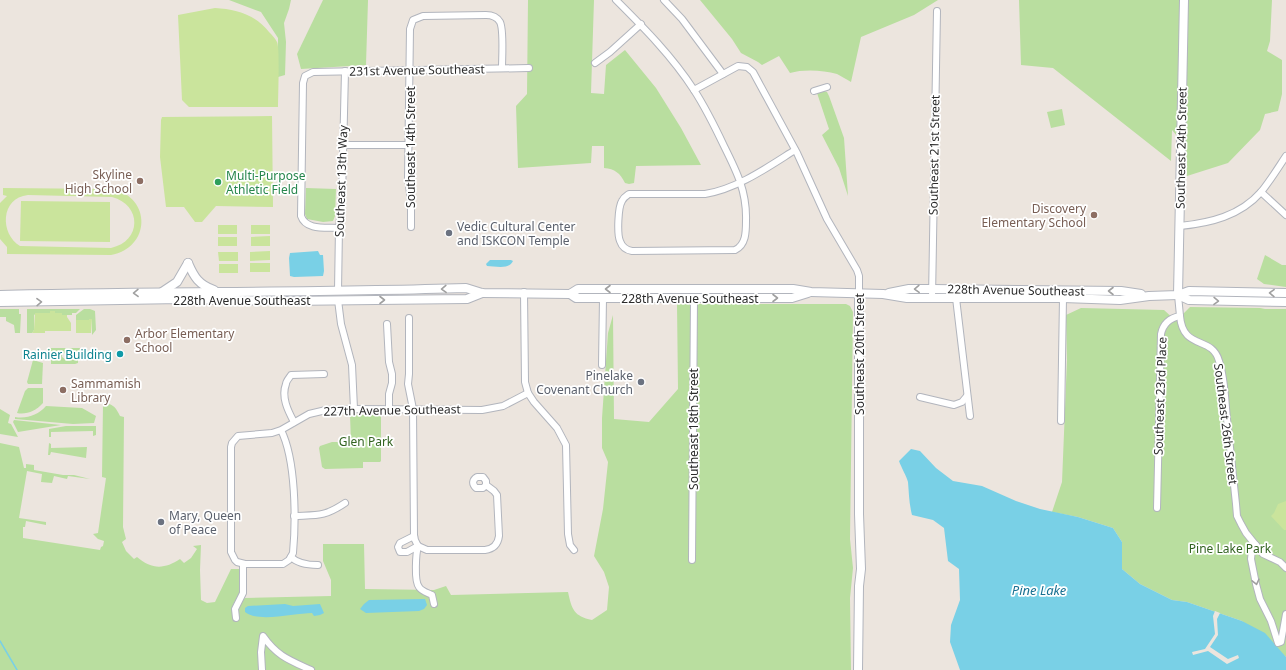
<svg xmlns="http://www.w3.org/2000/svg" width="1286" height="670" viewBox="0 0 1286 670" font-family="'Noto Sans',sans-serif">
	<rect width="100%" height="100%" fill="#ece5de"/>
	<g fill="#b9de9f">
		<path d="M229,0H291L289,9L284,23L286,42L285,75L278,77V38L261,12Z"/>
		<path d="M323,0H368L366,65L301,69L297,54Z"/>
		<path d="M528,0H594L591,93L604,94L606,65L625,50L656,88L681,128L701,165L636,166L634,183L629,184L625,183C620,173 615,169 604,168V146H592L591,163L518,168L516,106L527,94Z"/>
		<path d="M700,0H938L914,15L861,37L851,82C846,79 841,76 837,74C823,70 803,69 790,73L779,56L762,65L758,62L741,53L732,39Z"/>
		<path d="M1019,0H1272L1270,41L1267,51L1282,60V94L1278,111L1265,114L1260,130L1228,163L1187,176L1186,147L1172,130L1171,161L1053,68L1021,65Z"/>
		<path d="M824,91L827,92L829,96L844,138L848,196L839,168L822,135L829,129L817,93Z"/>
		<path d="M1062,109L1065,125L1051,128L1047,112Z"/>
		<path d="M306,188L336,189L335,216L333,221L323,222L307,219L305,214Z"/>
		<path d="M1265,255L1282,265H1286V287L1264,284L1257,279Z"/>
		<path d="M677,304H846L850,306L853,312L850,539L853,568L850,598L851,670H0V443L19,447L24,468H26V464L34,465V470L63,475H74L90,479L68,476L67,479L54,476L52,483L41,482L42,474L27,471L19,518L46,522V525L26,521L25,527H23V538L100,550L101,547L103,546L104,541L98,539L93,534L98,533L106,478L102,477L103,404C113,403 116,408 120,416L124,417L123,527L126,539L122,542L126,551L134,559L137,557C152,570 165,569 180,559L184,563L191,558L197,549L193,546L201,545L200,570L201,600L207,603L215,602L231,569H241L240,592L233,605L245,598L331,596V580L323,561V544H364L365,589L434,590L446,586L451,595L568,592C572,610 574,616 592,620L607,610L609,587L604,572L594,556L603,509L608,462L602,448V418L608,333L613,315L614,419L649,422L678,389Z"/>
		<path d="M1190,307L1260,308L1265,309H1286V657L1242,621L1187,602L1172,600L1140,584L1122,569V542L1113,528L1078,517L1052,512L1062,482L1067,360L1066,315L1081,308L1164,310L1176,321Z"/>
		<path d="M0,309H19V314H21L20,333H15L14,325L6,321V317H0Z"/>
		<path d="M27,309H80L76,313H72V315H62L55,313V311L50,313H37L34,315V330L32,333H27Z"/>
		<path d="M84,309H90L95,311L96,330L92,335V319L89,320H76V315Z"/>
		<path d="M47,348H80L79,356L69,353L53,354L47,351Z"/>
		<path d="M47,353L56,356L62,355V357L65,359L67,357V354L74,355L79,358V360H78V363L75,364H51V358L47,357Z"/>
		<path d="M33,360L43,363L42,384H28L27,382Z"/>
		<path d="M28,388H43V403C36,411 26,415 17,413L25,391Z"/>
		<path d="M46,406L82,408L96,416L94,423L73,424L15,419V417C27,419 38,415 46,406Z"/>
		<path d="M0,409L10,415L8,423L11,424L18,437L0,434Z"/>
		<path d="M350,415H381V461L380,462H363V468L325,469L322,467L319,448L320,446L332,442H351Z"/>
		<path d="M14,420L61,425L18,432L13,422Z"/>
		<path d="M66,426H96V435L93,436V431L51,432V437H49V429Z"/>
		<path d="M49,443L51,444V448L87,447L86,458L51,452L50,455H48Z"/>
	</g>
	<g fill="#cae49c" fill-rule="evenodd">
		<path d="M215,8C236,9 256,15 269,32C272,35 275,38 277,42C280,48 278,96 278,107H189L182,100L178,15Z"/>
		<path d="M272,116L273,207L216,206L202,222H195L184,207H166L160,157L161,120L162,117Z"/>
		<path d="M3,188L112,189C152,197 151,248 111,255L7,254V247L0,239V203L7,196L3,195ZM28,195L112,197C142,205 142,241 111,248L20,246C0,234 0,198 28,195Z"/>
		<path d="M21,201L110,202V242L20,241Z"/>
		<rect x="218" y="225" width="19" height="9"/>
		<rect x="251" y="225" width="19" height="9"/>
		<path d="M270,236V246H251V237Z"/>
		<rect x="218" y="237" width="19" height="9"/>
		<path d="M270,251V260L250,261V252Z"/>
		<path d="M218,252H238V261H219Z"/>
		<rect x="250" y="263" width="20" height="9"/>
		<rect x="219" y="264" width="19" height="9"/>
		<path d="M50,311H55V313H62V315H67V317L71,323V331H45V333H32L34,330L35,313H50Z"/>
		<path d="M89,319H92L91,333H76V320H89Z"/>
		<path d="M1286,501V530H1284L1271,516L1274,513L1278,504Z"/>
	</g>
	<g fill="#79d0e6">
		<path d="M318,251L320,255H323L324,271L323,276L294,277L290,276L289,258L290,253Z"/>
		<path d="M490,260H511L513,261C509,270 495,266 487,266L486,264Z"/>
		<path d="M911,449L920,451L936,468L953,481L982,486L1016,501L1040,509L1078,517L1113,528L1122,542V569L1140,584L1172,600L1187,602L1242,621L1265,633L1286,657V670H960L950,642L951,625L960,600L959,569L948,561L944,528L933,520L912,515C909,503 909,494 908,482C907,477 901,467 899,461Z"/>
		<path d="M425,599L427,605L424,609L419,611L366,613L360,609L364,604L369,600Z"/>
		<path d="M285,604L293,606L320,604L324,613L320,615L314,616L312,613C295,613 258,623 245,612V608L248,606Z"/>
	</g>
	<path fill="#ece5de" d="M1215,611L1220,613L1217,619L1218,635L1210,647L1228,659L1238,655L1239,658L1227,664L1208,651L1193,655L1192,652L1205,649L1215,634L1213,616Z"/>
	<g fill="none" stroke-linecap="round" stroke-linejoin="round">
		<path stroke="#79d0e6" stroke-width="1.5" d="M0,641L17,670"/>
		<defs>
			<g id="street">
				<path d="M616,0C644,28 672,56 694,90C705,107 715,127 724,146C737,172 747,192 746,221C746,232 746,245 735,250L632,251C626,250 622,247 620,241C617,234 618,207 622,201C624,197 626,196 629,194H705C737,189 768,167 795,150"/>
				<path d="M664,0L682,19L723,74"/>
				<path d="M595,63L610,52L641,24"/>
				<path d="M694,90L738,66L747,67L753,72L797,153L827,219L857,270L859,276V293"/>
				<path d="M814,91L827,87"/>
				<path d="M344,145H409"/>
				<path d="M1261,192L1286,215"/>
				<path d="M1180,226C1210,223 1240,216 1261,192C1270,181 1278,168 1286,156"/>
				<path d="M411,227V201L408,178L410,29L413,20L423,16L486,15C492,15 497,17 500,22C504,30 502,58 502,68"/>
				<path d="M339,228C327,227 306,231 301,216L303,83L305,76L313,72L529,68"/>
				<path d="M338,291L339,228L342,198L345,71"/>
				<path d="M524,292L525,382L528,393L534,402L557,428L566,445L568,534L570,545L574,550"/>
				<path d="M932,298L937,11"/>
				<path d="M956,298L970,416"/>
				<path d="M338,300L341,324L352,365L354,409"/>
				<path d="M1180,316C1183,351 1212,335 1219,361C1225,379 1225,400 1227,419C1230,447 1233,476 1236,504L1237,516L1241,524L1246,533L1263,554L1280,562L1286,568"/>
				<path d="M409,318V374L408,384L413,409L414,535L415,540L418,546"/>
				<path d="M387,324L389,362L392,374V383L389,394V410"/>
				<path d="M602,365L603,298"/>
				<path d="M920,397L954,405L962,402L967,396"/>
				<path d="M1061,421L1063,298"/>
				<path d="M294,422C288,411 281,397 286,384C286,381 290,377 291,375L324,374"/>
				<path d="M281,430C296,460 296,520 293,553L289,560L283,564H245L237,562L235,560L231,552V447L232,443L238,436L272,433L281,430L309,414L326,410L354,409L482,410L503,406L528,393"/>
				<path d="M1157,508L1161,334C1163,324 1170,318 1180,316L1178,295"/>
				<path d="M294,516C318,515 324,517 345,503"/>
				<path d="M414,536L400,543L398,547L400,552H407L418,546"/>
				<path d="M1256,545L1252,549L1251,559L1256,584L1260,599L1271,621L1278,643L1281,642L1286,614"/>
				<path d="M418,546L427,550H485C493,549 498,544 499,536L497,495L494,491L486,485V481L483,477H477C472,480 472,484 476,488H483L486,485"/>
				<path d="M418,546C416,553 414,581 419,587C421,591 428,593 432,595L434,604"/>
				<path d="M291,557C298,564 309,565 318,565"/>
				<path d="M692,560L694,298"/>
				<path d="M236,618L235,609L243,593V564"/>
				<path d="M262,670L261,652L263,636C277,656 289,660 311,670"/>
			</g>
			<g id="secondary">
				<path d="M188,263C194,277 199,285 214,290"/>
				<path d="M162,292L177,282L188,263"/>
				<path d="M889,293L909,289H932L1121,291L1141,294"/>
				<path d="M570,294L576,298H792L808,293"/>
				<path d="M0,295C155,291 311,293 466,288L482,293L570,294L578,289H793L811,292L883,294L907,298H1063L1120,300L1149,296L1178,295L1189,291L1286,293"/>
				<path d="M1178,295L1184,0"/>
				<path d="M1178,295L1189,300L1286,302"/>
				<path d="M0,302L181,299L285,301L467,299L482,293"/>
				<path d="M858,670L859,586L861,569L859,514V293"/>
			</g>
		</defs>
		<use href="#street" stroke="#b2b5bd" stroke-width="8"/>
		<use href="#secondary" stroke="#b2b5bd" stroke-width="10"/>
		<use href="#street" stroke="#fff" stroke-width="6"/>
		<use href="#secondary" stroke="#fff" stroke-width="8"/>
	</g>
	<defs><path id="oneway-chevron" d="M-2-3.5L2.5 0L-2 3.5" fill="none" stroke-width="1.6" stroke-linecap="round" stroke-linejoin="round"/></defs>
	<g stroke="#a0a0a0">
		<use href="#oneway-chevron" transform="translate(444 289) rotate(178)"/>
		<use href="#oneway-chevron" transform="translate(608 289) rotate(180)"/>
		<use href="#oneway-chevron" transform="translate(917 289) rotate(178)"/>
		<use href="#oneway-chevron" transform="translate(1111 291) rotate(-180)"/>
		<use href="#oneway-chevron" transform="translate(136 293) rotate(179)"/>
		<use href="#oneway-chevron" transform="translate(1272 293) rotate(-179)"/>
		<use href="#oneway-chevron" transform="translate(775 298)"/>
		<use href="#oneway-chevron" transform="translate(382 300)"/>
		<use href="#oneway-chevron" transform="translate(1216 301) rotate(1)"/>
		<use href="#oneway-chevron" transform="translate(39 302) rotate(-1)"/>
		<use href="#oneway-chevron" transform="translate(1256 582) rotate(77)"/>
	</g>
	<g fill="#8d6e63" stroke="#fff" stroke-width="1.5">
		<circle cx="140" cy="181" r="4"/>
		<circle cx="1094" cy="215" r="4"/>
		<circle cx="127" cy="340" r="4"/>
		<circle cx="63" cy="390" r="4"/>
	</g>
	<circle fill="#2e9e5b" stroke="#fff" stroke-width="1.5" cx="218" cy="182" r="4"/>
	<g fill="#6b7280" stroke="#fff" stroke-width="1.5">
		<circle cx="449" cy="233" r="4"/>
		<circle cx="641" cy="382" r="4"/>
		<circle cx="161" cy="522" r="4"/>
	</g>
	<circle fill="#0f9aa8" stroke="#fff" stroke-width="1.5" cx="120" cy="354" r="4"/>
	<g text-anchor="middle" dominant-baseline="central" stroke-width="3.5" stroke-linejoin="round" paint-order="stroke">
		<g font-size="12" fill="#2b2b2b" stroke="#fff">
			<text transform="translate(417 70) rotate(-1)">231st Avenue Southeast</text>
			<text transform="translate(410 147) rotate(-90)">Southeast 14th Street</text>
			<text transform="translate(1181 148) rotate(-89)">Southeast 24th Street</text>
			<text transform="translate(934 155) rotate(-89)">Southeast 21st Street</text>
			<text transform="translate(341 181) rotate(-88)">Southeast 13th Way</text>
			<text transform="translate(1016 290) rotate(1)">228th Avenue Southeast</text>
			<text x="690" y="298">228th Avenue Southeast</text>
			<text x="242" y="300">228th Avenue Southeast</text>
			<text transform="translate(859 354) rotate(-90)">Southeast 20th Street</text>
			<text transform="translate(1160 396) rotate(-88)">Southeast 23rd Place</text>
			<text transform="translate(392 410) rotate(-1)">227th Avenue Southeast</text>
			<text transform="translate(1226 424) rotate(83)">Southeast 26th Street</text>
			<text transform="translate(693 429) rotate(-90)">Southeast 18th Street</text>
		</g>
		<g font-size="12" fill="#785e54" stroke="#fff" text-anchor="end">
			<text x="132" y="174">Skyline<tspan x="132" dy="14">High School</tspan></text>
			<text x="1086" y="208">Discovery<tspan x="1086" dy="14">Elementary School</tspan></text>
			<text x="135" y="333" text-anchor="start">Arbor Elementary<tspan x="135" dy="14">School</tspan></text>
			<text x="71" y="383" text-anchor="start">Sammamish<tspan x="71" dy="14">Library</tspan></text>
		</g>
		<g font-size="12" fill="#27864d" stroke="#fff" text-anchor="start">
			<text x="226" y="175">Multi-Purpose<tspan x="226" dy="14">Athletic Field</tspan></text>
		</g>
		<g font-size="12" fill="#5b616d" stroke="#fff" text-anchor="start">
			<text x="457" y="226">Vedic Cultural Center<tspan x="457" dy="14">and ISKCON Temple</tspan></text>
			<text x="633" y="375" text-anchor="end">Pinelake<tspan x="633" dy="14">Covenant Church</tspan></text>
			<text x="169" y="515">Mary, Queen<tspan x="169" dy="14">of Peace</tspan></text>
		</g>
		<g font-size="12" fill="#0d838f" stroke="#fff" text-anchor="end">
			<text x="112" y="354">Rainier Building</text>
		</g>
		<g font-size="12" fill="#326320" stroke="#fff">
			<text x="366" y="441">Glen Park</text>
			<text x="1230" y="548">Pine Lake Park</text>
		</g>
		<g font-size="13" font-style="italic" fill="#187092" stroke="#fff">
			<text x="1039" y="590">Pine Lake</text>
		</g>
	</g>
</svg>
